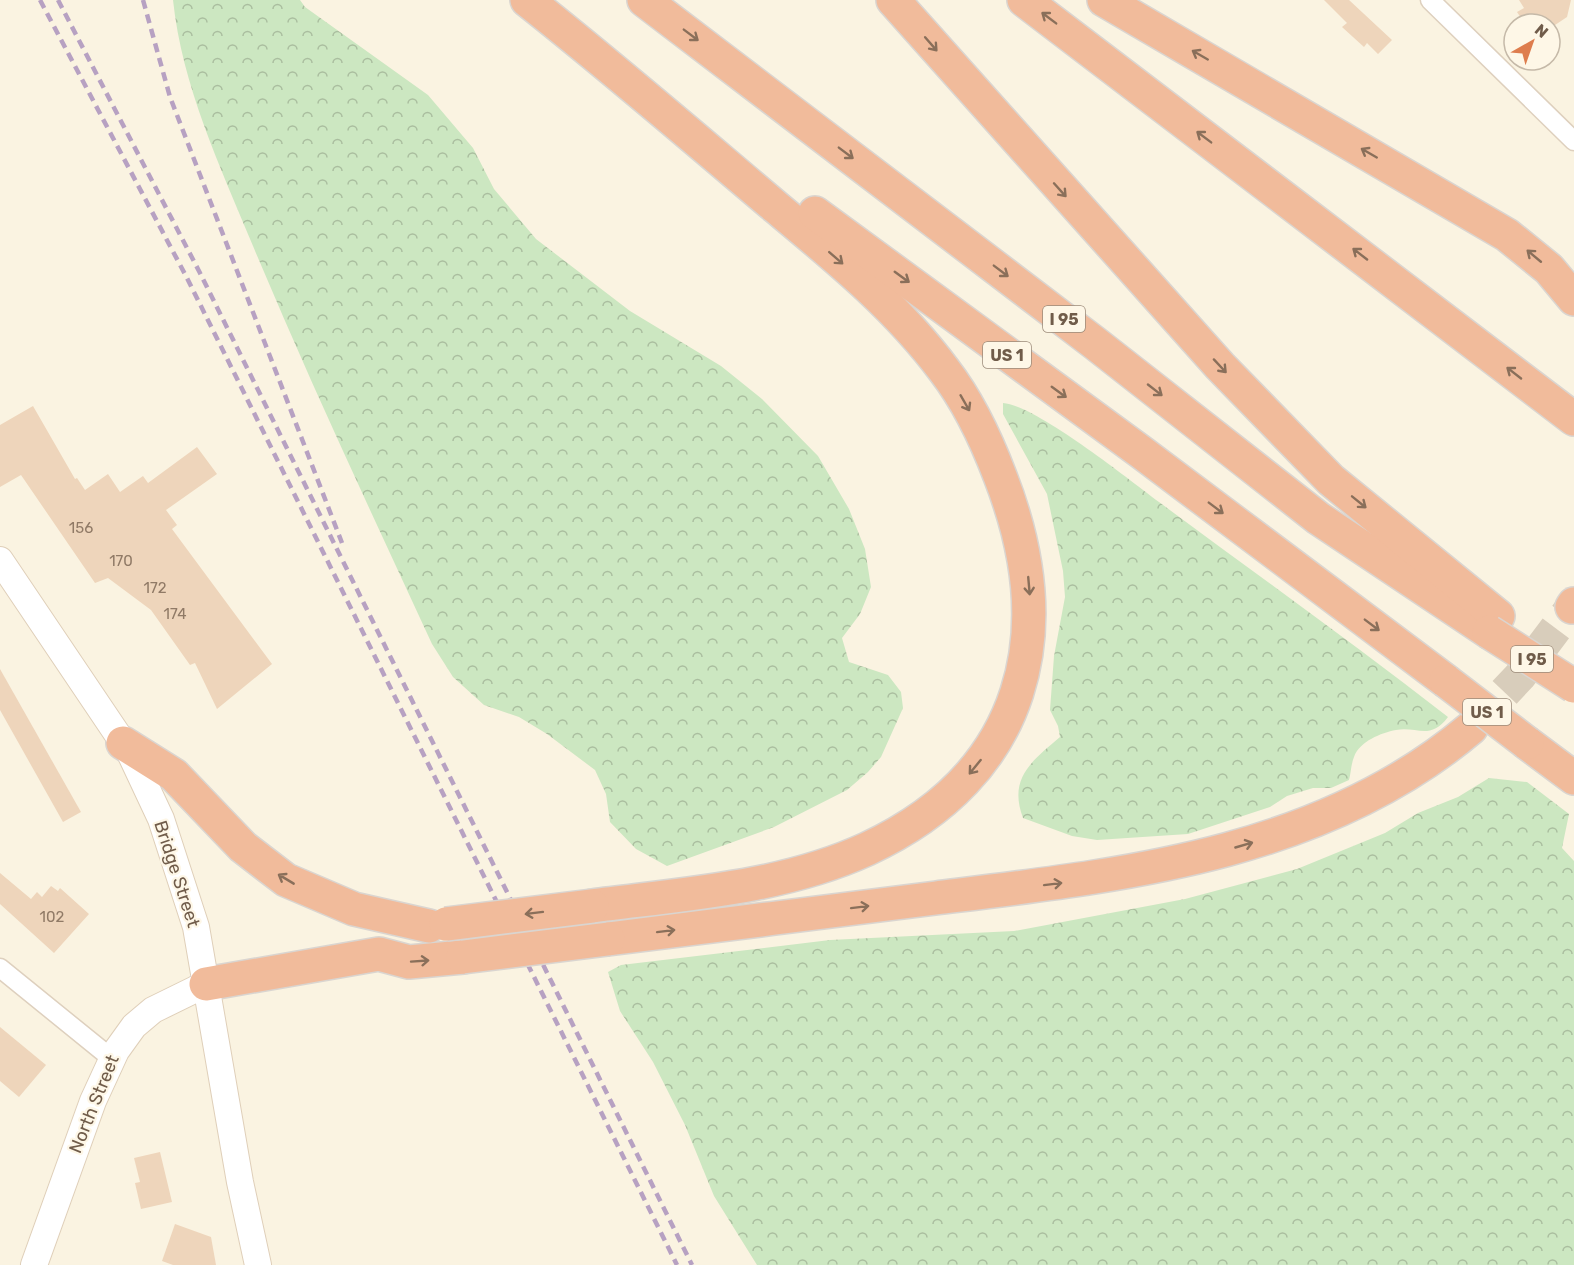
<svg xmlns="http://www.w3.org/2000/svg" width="1574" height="1265" viewBox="0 0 1574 1265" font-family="Rubik,sans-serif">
	<defs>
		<pattern id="forest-crowns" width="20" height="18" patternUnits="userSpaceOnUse" patternTransform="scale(1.5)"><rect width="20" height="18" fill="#cce7c1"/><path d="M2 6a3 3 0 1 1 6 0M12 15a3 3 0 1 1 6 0" fill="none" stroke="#aabe9f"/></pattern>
	</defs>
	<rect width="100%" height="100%" fill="#faf3e1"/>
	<g fill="url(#forest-crowns)">
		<path d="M173,0H300L305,7L428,95L473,148L494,189L536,239L630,311L721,366L762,399L818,456L849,509L865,549L871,587L860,614L842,638L849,662L888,675L901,692L903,708L881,757L868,772L847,790L774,827L667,866L636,849L610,822L606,794L595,770L547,734L519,717L484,705L453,677L432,644C371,512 309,380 253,246C220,166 182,86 173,0Z"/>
		<path d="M1003,403C1037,406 1128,479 1159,502C1256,574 1353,643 1448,717C1430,741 1417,726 1396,730C1381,733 1360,741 1354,757C1351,764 1351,773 1349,780L1331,788H1313L1287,796L1270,807L1188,834L1097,840L1072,836L1023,818C1008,778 1032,761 1060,737L1058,726L1050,710L1054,656L1065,597L1063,571L1047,494L1003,414Z"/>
		<path d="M1489,778L1527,782L1569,814L1562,848L1574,861V1265H757L714,1196L685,1125L653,1062L620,1011L608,972L621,965L830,940L1014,931L1185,899L1297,869L1385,833L1418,813L1458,797Z"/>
	</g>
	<g fill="#eed5bb">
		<path d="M1324,0H1349L1392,40L1378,54L1367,43L1364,47L1342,27L1347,23Z"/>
		<path d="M1519,0H1571L1567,17L1552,27L1550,24H1525L1517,12L1524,8Z"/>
		<path d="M33,406L75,479L77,478L85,490L108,474L120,492L143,476L148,483L197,447L217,474L166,510L177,525L172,529L272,664L217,709L195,663L190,665L151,610L108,578L95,583L21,475L0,487V425Z"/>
		<path d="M0,669L81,812L63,822L0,710Z"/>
		<path d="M0,873L31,899L37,892L42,897L51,886L58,891L60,888L89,914L54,953L0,904Z"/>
		<path d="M0,1027L46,1065L19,1097L0,1081Z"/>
		<path d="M160,1152L172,1202L141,1209L135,1183L140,1182L134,1158Z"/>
		<path d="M175,1224L211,1237L216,1265H173L162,1261Z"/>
	</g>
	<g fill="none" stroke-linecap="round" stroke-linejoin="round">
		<path stroke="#d8cdbb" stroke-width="33" stroke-dasharray="33 16" stroke-linecap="butt" d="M1471,728L1520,676L1572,607"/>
		<defs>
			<g id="street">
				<path d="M1430,0L1574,141"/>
				<path d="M0,968L111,1058"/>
			</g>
			<g id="secondary">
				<path d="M0,560L130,753L161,819L196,927L240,1182L258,1265"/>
				<path d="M34,1265L93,1101L116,1051L134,1026L153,1010L206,984"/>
			</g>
			<g id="highway">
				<path d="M527,0C612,67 694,138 777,208C837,258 897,307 944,370C968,401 986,439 1000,476C1061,632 1028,774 867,849C782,888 684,894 592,906"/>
				<path d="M644,0L1096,344L1318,518L1489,632"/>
				<path d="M893,0L1220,366L1331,480L1498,616"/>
				<path d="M1024,0L1574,419"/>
				<path d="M1104,0L1507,235L1549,269L1574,299"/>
				<path d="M815,213L1141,452L1446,681"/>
				<path d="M1572,607L1574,604"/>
				<path d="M123,743L174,775L243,847L286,880L354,909L429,926"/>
				<path d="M1527,743L1574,778"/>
				<path d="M608,939C717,925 827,912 936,898C1123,875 1321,855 1471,728"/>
				<path d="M206,984L379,954L409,962L463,957"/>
			</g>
		</defs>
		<use href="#street" stroke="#ded0be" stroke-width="21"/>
		<use href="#secondary" stroke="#dfcfb9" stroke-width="28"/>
		<use href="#highway" stroke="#dad5d0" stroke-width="36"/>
		<use href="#street" stroke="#fff" stroke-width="18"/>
		<use href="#secondary" stroke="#fff" stroke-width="26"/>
		<use href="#highway" stroke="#f1bb9b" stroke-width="33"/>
		<g stroke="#b7a1c2" stroke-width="4.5" stroke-dasharray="9 6" stroke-linecap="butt">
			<path d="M40,0L187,278L677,1265"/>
			<path d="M58,0L200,273L692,1265"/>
			<path d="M143,0L170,97L342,543"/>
		</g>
		<defs>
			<g id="highway-bridge">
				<path d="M1489,632L1574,686"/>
				<path d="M1446,681L1527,743"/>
				<path d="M446,924L592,906"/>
				<path d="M463,957L608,939"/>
			</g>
		</defs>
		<use href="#highway-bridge" stroke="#dad5d0" stroke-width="36" stroke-linecap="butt"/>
		<use href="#highway-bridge" stroke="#f1bb9b" stroke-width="33"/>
	</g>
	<defs><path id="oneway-shaft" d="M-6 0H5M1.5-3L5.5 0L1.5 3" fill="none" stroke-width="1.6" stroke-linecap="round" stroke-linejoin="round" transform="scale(1.5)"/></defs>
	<g stroke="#8a6f5a">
		<use href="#oneway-shaft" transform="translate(1049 18) rotate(-143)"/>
		<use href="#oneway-shaft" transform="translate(691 35) rotate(37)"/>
		<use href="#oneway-shaft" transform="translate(931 44) rotate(49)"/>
		<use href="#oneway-shaft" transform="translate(1200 55) rotate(-150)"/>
		<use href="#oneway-shaft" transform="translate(1204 137) rotate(-143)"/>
		<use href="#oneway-shaft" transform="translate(846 153) rotate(37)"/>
		<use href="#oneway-shaft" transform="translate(1369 153) rotate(-150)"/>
		<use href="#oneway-shaft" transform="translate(1060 190) rotate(48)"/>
		<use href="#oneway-shaft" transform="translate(1360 254) rotate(-142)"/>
		<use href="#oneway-shaft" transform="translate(1534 256) rotate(-140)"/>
		<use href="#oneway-shaft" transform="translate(836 258) rotate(41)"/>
		<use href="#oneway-shaft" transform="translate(1001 271) rotate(37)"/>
		<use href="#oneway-shaft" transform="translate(902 277) rotate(36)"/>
		<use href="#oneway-shaft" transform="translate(1220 366) rotate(47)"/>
		<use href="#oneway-shaft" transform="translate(1514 373) rotate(-142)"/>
		<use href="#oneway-shaft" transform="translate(1155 390) rotate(38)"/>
		<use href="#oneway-shaft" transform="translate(1059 392) rotate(36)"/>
		<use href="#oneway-shaft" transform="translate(965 403) rotate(60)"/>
		<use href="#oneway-shaft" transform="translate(1359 502) rotate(39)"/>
		<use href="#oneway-shaft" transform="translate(1216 508) rotate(37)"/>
		<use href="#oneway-shaft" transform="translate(1029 586) rotate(85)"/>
		<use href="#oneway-shaft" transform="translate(1372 625) rotate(37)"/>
		<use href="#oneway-shaft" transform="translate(975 767) rotate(129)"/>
		<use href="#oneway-shaft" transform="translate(1244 845) rotate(-16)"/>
		<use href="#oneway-shaft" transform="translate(286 879) rotate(-149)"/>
		<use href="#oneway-shaft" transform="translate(1053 884) rotate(-7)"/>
		<use href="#oneway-shaft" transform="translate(860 907) rotate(-7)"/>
		<use href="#oneway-shaft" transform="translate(534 913) rotate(173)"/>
		<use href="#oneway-shaft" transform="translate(666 931) rotate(-7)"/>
		<use href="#oneway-shaft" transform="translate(420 961) rotate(-4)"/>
	</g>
	<g text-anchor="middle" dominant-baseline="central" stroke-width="4.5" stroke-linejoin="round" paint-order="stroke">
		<g font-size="15" fill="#907a66">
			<text x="81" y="528">156</text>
			<text x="121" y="561">170</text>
			<text x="155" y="588">172</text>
			<text x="175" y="614">174</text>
			<text x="52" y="917">102</text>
		</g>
		<g fill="#fef7e7" stroke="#9b8a79" stroke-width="1.5">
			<rect x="1043" y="306" width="42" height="26" rx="4.5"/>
			<rect x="983" y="342" width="48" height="26" rx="4.5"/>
			<rect x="1511" y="646" width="42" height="26" rx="4.5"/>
			<rect x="1463" y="699" width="48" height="26" rx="4.5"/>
		</g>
		<g font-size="16" font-weight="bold" fill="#705c4a">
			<text x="1064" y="319">I 95</text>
			<text x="1007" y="355">US 1</text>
			<text x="1532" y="659">I 95</text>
			<text x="1487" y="712">US 1</text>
		</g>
		<g font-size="18" fill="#705c4a" stroke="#fef7e7">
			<text transform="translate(177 874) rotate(72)">Bridge Street</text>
			<text transform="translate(94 1104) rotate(-68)">North Street</text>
		</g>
	</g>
	<g transform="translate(1532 42) rotate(40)"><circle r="28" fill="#fef7e7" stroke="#c5b9a8" stroke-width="1.5"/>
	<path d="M0-4.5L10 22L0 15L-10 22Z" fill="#de7d4d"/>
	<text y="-9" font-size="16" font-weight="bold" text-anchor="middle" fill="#705c4a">N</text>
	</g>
</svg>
